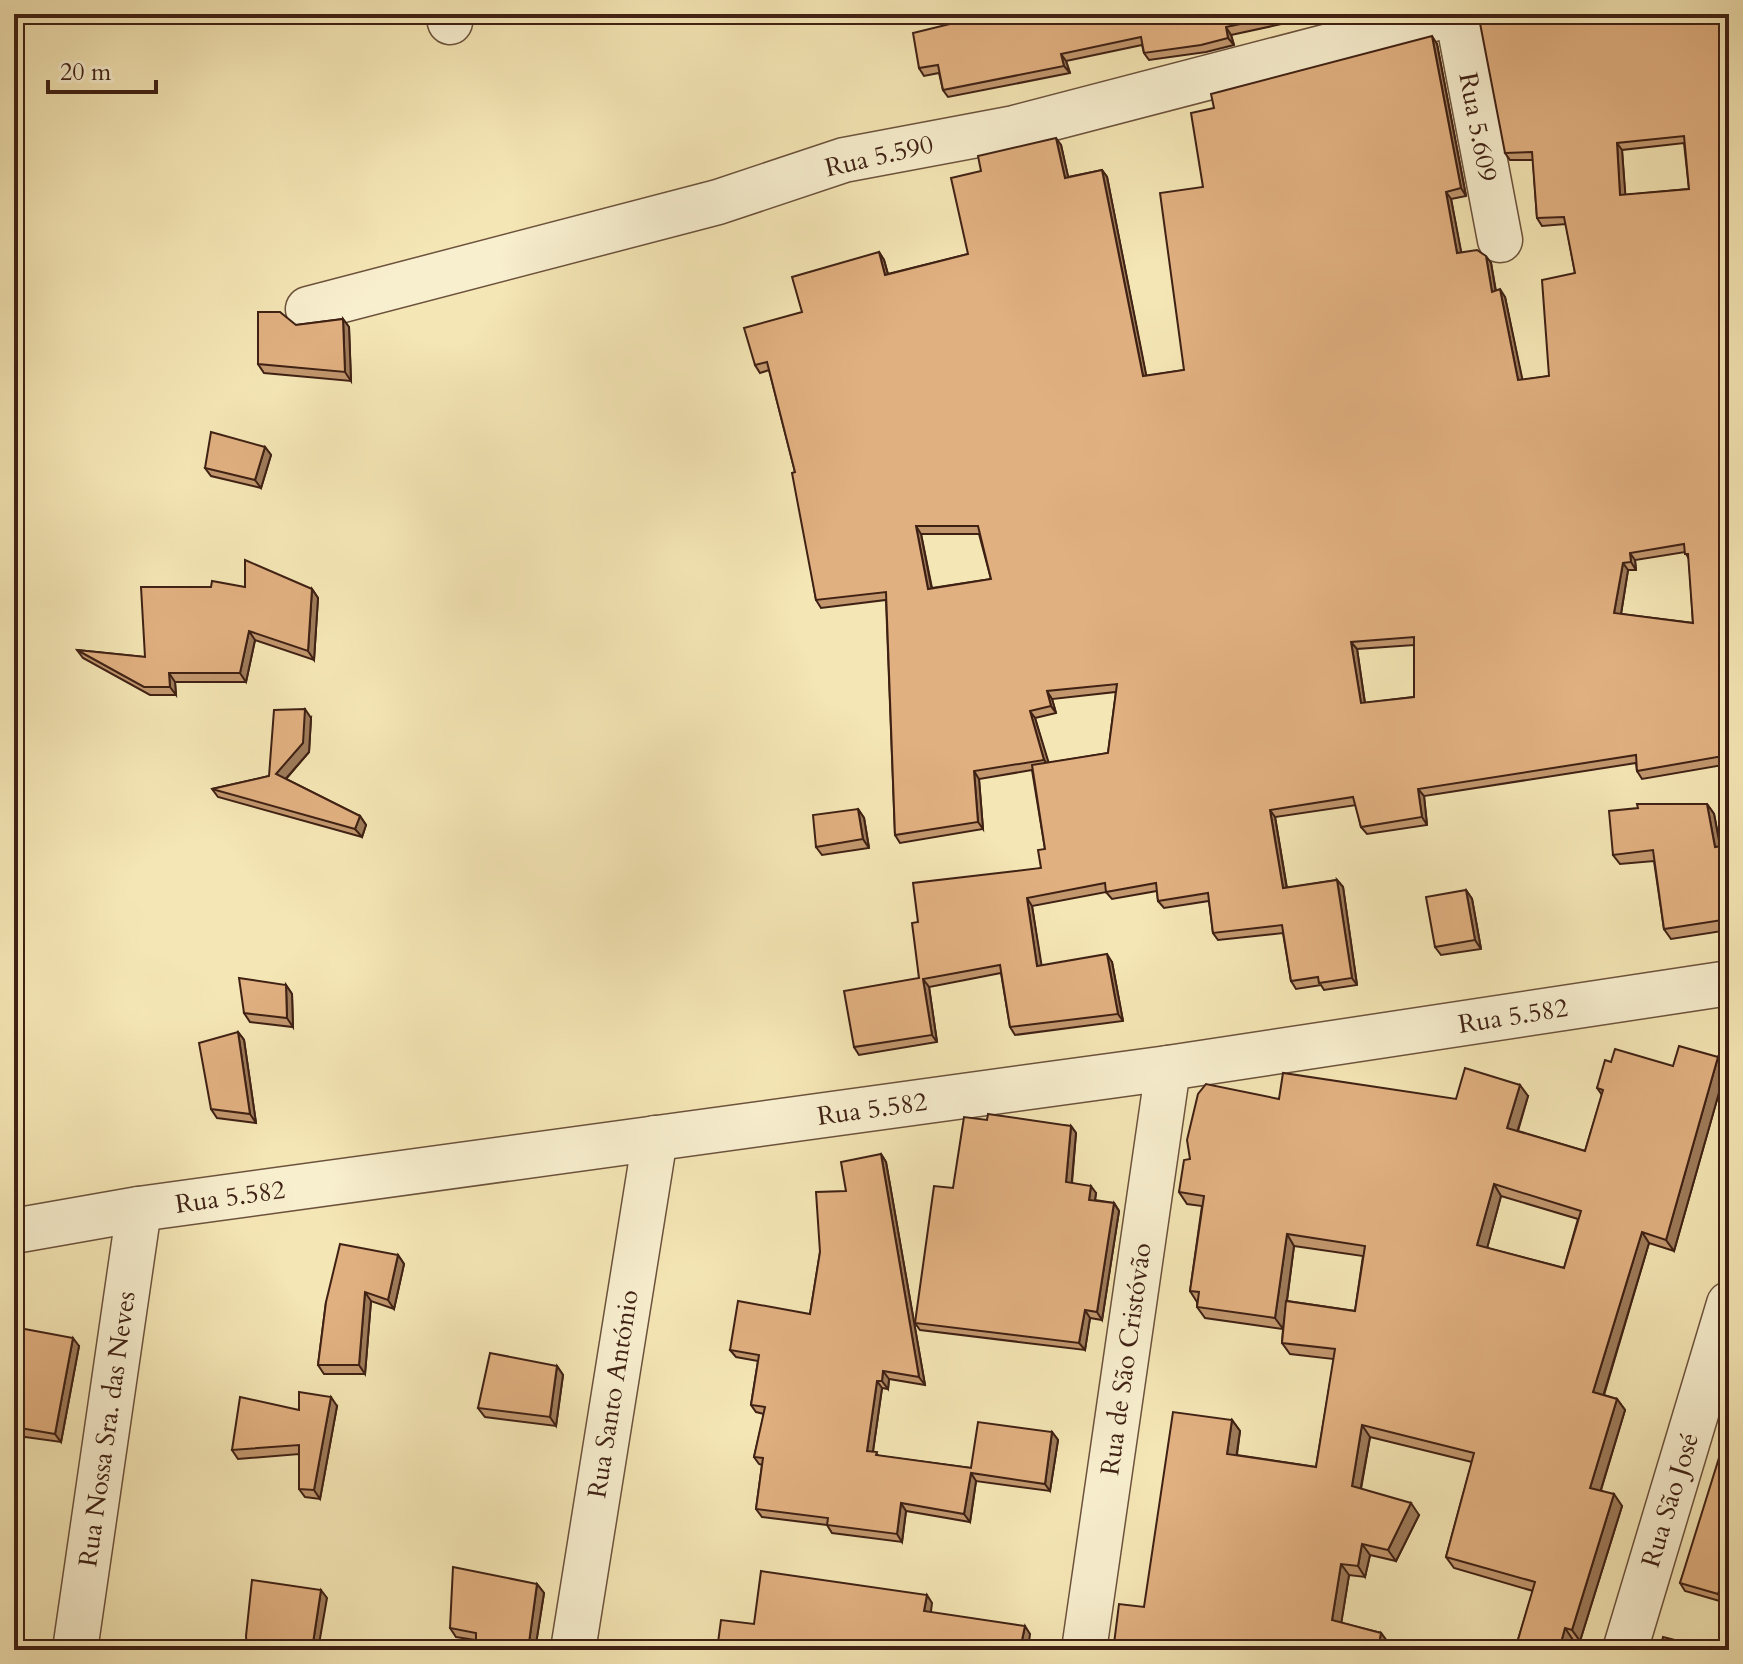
<svg xmlns="http://www.w3.org/2000/svg" width="1743" height="1664" viewBox="0 0 1743 1664" font-family="Cardo,serif">
	<rect width="100%" height="100%" fill="#f5e6b5"/>
	<filter id="stains"><feTurbulence type="fractalNoise" baseFrequency=".0025" numOctaves="4"/><feColorMatrix values="0 0 0 0 .2 0 0 0 0 .09 0 0 0 0 .02 0 0 0 .5 -.17"/></filter>
	<radialGradient id="worn" r=".72"><stop offset=".6" stop-color="#630" stop-opacity="0"/><stop offset="1" stop-color="#630" stop-opacity=".3"/></radialGradient>
	<g fill="none" stroke-linecap="round" stroke-linejoin="round">
		<defs>
			<g id="minor">
				<path d="M448,14L450,22"/>
				<path d="M1457,14L1500,240"/>
				<path d="M308,309L718,202L844,160L1014,128L1452,14"/>
				<path d="M14,1231L139,1209L1168,1068L1729,983"/>
				<path d="M75,1650L139,1209"/>
				<path d="M573,1650L655,1138"/>
				<path d="M1084,1650L1168,1068"/>
				<path d="M1625,1650L1729,1304"/>
			</g>
		</defs>
		<use href="#minor" stroke="#6c523c" stroke-width="47"/>
		<use href="#minor" stroke="#f8efcf" stroke-width="44"/>
	</g>
	<g fill="#c2976e" stroke="#3f2114" stroke-width="2" fill-rule="evenodd">
		<path d="M957,14H1328L1231,35L1234,45L1206,52L1149,60L1144,53L1142,45L1066,61L1070,73L948,97L943,90L939,73L924,76L919,68L954,23Z"/>
		<path d="M1729,14V764L1642,779L1637,771L1636,763L1424,796L1427,825L1367,834L1361,827L1356,805L1275,817L1287,888L1337,880L1343,887L1357,985L1324,990L1321,985L1296,989L1291,981L1283,933L1218,940L1213,933L1209,901L1164,908L1158,901L1157,891L1112,899L1106,892L1032,906L1041,966L1112,962L1123,1021L1015,1035L1010,1027L1001,973L929,987L937,1042L859,1055L854,1047L919,978L918,922L1041,868L1045,849L1032,770L979,779L983,829L900,843L895,835L886,600L821,608L816,600L795,472L769,370L760,373L755,365L802,312L879,252L884,260L888,274L968,254L981,171L1061,145L1068,177L1102,170L1107,177L1146,376L1184,370L1203,187L1214,108L1437,44L1466,196L1451,199L1461,253L1491,263L1496,291L1505,297L1522,380L1549,376L1575,273L1566,224L1542,226L1537,218L1533,160H1510L1505,153ZM1684,143L1689,189L1625,195L1622,150ZM921,534H979L991,579L932,588ZM1685,552L1689,559L1693,623L1621,614L1628,570H1636L1635,560ZM1414,645V697L1365,703L1357,649ZM1116,692L1108,753L1048,763L1035,718L1056,713L1052,699Z"/>
		<path d="M343,319L349,327L351,381L264,373L258,364L296,325Z"/>
		<path d="M265,447L271,455L261,488L211,476L205,468Z"/>
		<path d="M245,587L312,589L318,598L314,660L255,640L246,682H175L176,695H150L83,658L77,650L145,657Z"/>
		<path d="M311,718L309,752L286,779L360,816L366,825L362,837L218,797L212,789L269,776Z"/>
		<path d="M1707,804L1714,814L1720,846L1729,845V930L1671,939L1664,929L1654,861L1620,864L1613,855Z"/>
		<path d="M858,809L864,818L869,848L822,855L816,847Z"/>
		<path d="M1466,890L1472,899L1481,949L1441,955L1435,947Z"/>
		<path d="M286,985L292,994L293,1027L250,1022L244,1013Z"/>
		<path d="M238,1032L244,1040L256,1123L217,1118L211,1109Z"/>
		<path d="M1718,1057L1726,1068L1674,1251L1649,1243L1604,1395L1617,1399L1625,1410L1601,1490L1622,1506L1580,1641L1573,1640L1570,1650H1522L1517,1643L1533,1591L1454,1568L1446,1557L1472,1462L1370,1437L1361,1489L1419,1515L1396,1561L1370,1555L1365,1577L1349,1575L1341,1623L1381,1633L1389,1644L1388,1650H1118L1114,1644L1144,1607L1232,1420L1240,1431L1237,1455L1316,1467L1334,1359L1290,1354L1282,1343L1283,1329L1205,1318L1197,1307V1302L1190,1291L1202,1206L1187,1204L1179,1192L1190,1159L1279,1099H1456L1528,1096L1518,1131L1585,1151L1602,1095L1597,1088L1611,1062L1673,1066ZM1501,1196L1578,1219L1564,1268L1487,1248ZM1294,1246L1363,1256L1355,1311L1287,1301Z"/>
		<path d="M987,1120L1071,1126L1076,1133L1072,1183L1096,1193L1095,1200L1114,1203L1119,1211L1102,1320L1090,1318L1085,1350L920,1330L915,1323Z"/>
		<path d="M881,1154L886,1162L925,1385L889,1379L888,1389L882,1388L873,1451L879,1456L971,1468L1052,1432L1058,1440L1050,1491L976,1481L970,1522L906,1511L902,1542L832,1533L827,1525L762,1517L756,1509L762,1465L759,1464L754,1457L764,1414L756,1412L751,1405L758,1361L736,1357L730,1350L810,1314L820,1252L846,1191Z"/>
		<path d="M398,1255L404,1264L394,1309L371,1301L365,1374H324L318,1365L326,1302Z"/>
		<path d="M14,1327L79,1346L61,1442L18,1436L14,1430V1412L17,1388L14,1387Z"/>
		<path d="M557,1366L563,1375L556,1426L485,1417L478,1408Z"/>
		<path d="M337,1406L320,1499L305,1497L299,1489V1454L238,1459L232,1450L299,1410Z"/>
		<path d="M1729,1447V1583L1723,1602L1685,1591L1680,1583Z"/>
		<path d="M537,1584L544,1593L535,1650H476V1640L456,1637L450,1628Z"/>
	</g>
	<g fill="#9e7b5a" stroke="#3f2114" stroke-width="2">
		<path d="M1226,27L1231,35L1234,45L1228,38Z"/>
		<path d="M1432,36L1437,44L1466,196L1461,188Z"/>
		<path d="M1061,54L1066,61L1070,73L1064,66Z"/>
		<path d="M1056,138L1061,145L1070,185L1065,178Z"/>
		<path d="M1617,143L1622,150L1626,203L1620,195Z"/>
		<path d="M1102,170L1107,177L1148,384L1143,376Z"/>
		<path d="M1446,192L1451,199L1463,261L1457,253Z"/>
		<path d="M879,252L884,260L890,282L885,275Z"/>
		<path d="M1486,256L1491,263L1497,300L1492,292Z"/>
		<path d="M1500,289L1505,297L1524,387L1518,380Z"/>
		<path d="M343,319L349,327L351,381L345,372Z"/>
		<path d="M265,447L271,455L261,488L255,480Z"/>
		<path d="M916,526L921,534L933,596L928,589Z"/>
		<path d="M1630,553L1635,560L1636,570L1631,562Z"/>
		<path d="M1623,563L1628,570L1620,620L1614,613Z"/>
		<path d="M312,589L318,598L314,660L308,651Z"/>
		<path d="M249,631L255,640L246,682L240,673Z"/>
		<path d="M1351,642L1357,649L1366,711L1361,703Z"/>
		<path d="M169,673L175,682L176,695L170,687Z"/>
		<path d="M1047,691L1052,699L1056,713L1051,706Z"/>
		<path d="M305,709L311,718L309,752L282,783L276,774Z"/>
		<path d="M1030,711L1035,718L1050,767L1044,760Z"/>
		<path d="M974,771L979,779L983,829L978,822Z"/>
		<path d="M1418,789L1424,796L1427,825L1422,817Z"/>
		<path d="M1707,804L1714,814L1722,856L1715,847Z"/>
		<path d="M858,809L864,818L869,848L863,839Z"/>
		<path d="M1270,810L1275,817L1288,896L1283,888Z"/>
		<path d="M360,816L366,825L362,837L355,829Z"/>
		<path d="M1337,880L1343,887L1357,985L1352,978Z"/>
		<path d="M1466,890L1472,899L1481,949L1475,940Z"/>
		<path d="M1027,898L1032,906L1043,974L1037,966Z"/>
		<path d="M1107,954L1112,962L1123,1021L1118,1014Z"/>
		<path d="M923,979L929,987L937,1042L932,1035Z"/>
		<path d="M286,985L292,994L293,1027L287,1018Z"/>
		<path d="M238,1032L244,1040L256,1123L250,1114Z"/>
		<path d="M1718,1057L1726,1068L1674,1251L1666,1240Z"/>
		<path d="M1520,1085L1528,1096L1515,1139L1507,1128Z"/>
		<path d="M1071,1126L1076,1133L1071,1189L1066,1182Z"/>
		<path d="M881,1154L886,1162L925,1385L919,1377Z"/>
		<path d="M1494,1184L1501,1196L1485,1256L1477,1245Z"/>
		<path d="M1091,1186L1096,1193L1094,1207L1089,1200Z"/>
		<path d="M1114,1203L1119,1211L1102,1320L1097,1312Z"/>
		<path d="M1642,1232L1649,1243L1601,1403L1593,1392Z"/>
		<path d="M1287,1234L1294,1246L1283,1329L1275,1318Z"/>
		<path d="M398,1255L404,1264L394,1309L388,1300Z"/>
		<path d="M365,1292L371,1301L365,1374L359,1365Z"/>
		<path d="M1085,1310L1090,1318L1085,1350L1079,1343Z"/>
		<path d="M73,1338L79,1346L61,1442L55,1434Z"/>
		<path d="M557,1366L563,1375L556,1426L550,1417Z"/>
		<path d="M883,1371L889,1379L888,1389L882,1381Z"/>
		<path d="M877,1381L882,1388L872,1458L867,1451Z"/>
		<path d="M331,1397L337,1406L320,1499L314,1490Z"/>
		<path d="M1617,1399L1625,1410L1598,1499L1590,1488Z"/>
		<path d="M1232,1420L1240,1431L1235,1465L1227,1454Z"/>
		<path d="M1362,1425L1370,1437L1359,1497L1352,1486Z"/>
		<path d="M1052,1432L1058,1440L1050,1491L1045,1484Z"/>
		<path d="M971,1473L976,1481L970,1522L964,1514Z"/>
		<path d="M1614,1494L1622,1506L1580,1641L1572,1630Z"/>
		<path d="M901,1503L906,1511L902,1542L897,1534Z"/>
		<path d="M1411,1503L1419,1515L1396,1561L1388,1550Z"/>
		<path d="M1362,1544L1370,1555L1365,1577L1358,1566Z"/>
		<path d="M1729,1561V1583L1723,1602L1718,1594Z"/>
		<path d="M1341,1564L1349,1575L1340,1631L1332,1620Z"/>
		<path d="M537,1584L544,1593L535,1650H528Z"/>
		<path d="M321,1590L327,1598L318,1650L313,1643Z"/>
		<path d="M927,1595L932,1603L930,1619L924,1611Z"/>
		<path d="M1025,1626L1030,1634L1028,1650H1020Z"/>
		<path d="M1565,1628L1573,1640L1570,1650H1559Z"/>
		<path d="M1381,1633L1389,1644L1388,1650H1378Z"/>
	</g>
	<g fill="#e1b080" stroke="#3f2114" stroke-width="2" fill-rule="evenodd">
		<path d="M957,14H1288L1226,27L1228,38L1201,45L1144,53L1141,37L1061,54L1064,66L943,90L938,65L919,68L913,33L954,23L952,15Z"/>
		<path d="M1495,14H1729V755L1637,771L1636,755L1418,789L1422,817L1361,827L1353,797L1270,810L1283,888L1337,880L1352,978L1319,983L1318,977L1291,981L1282,925L1213,933L1208,893L1158,901L1156,883L1106,892L1105,883L1027,898L1037,966L1107,954L1118,1014L1010,1027L1000,965L923,979L932,1035L854,1047L844,991L919,978L912,923L918,922L913,883L1041,868L1038,850L1045,849L1032,765L1108,753L1117,684L1047,691L1051,706L1030,711L1044,760L974,771L978,822L895,835L886,592L816,600L792,473L795,472L767,362L755,365L744,328L802,312L792,277L879,252L885,275L968,254L951,178L981,171L978,156L1056,138L1065,178L1102,170L1143,376L1184,370L1160,193L1203,187L1191,113L1214,108L1211,94L1432,36L1461,188L1446,192L1457,253L1477,250L1486,256L1492,292L1500,289L1518,380L1549,376L1542,280L1575,273L1564,217L1537,218L1532,152L1505,153L1479,18ZM1684,136L1689,189L1620,195L1617,143ZM916,526H978L991,579L928,589ZM1684,544L1685,554H1688L1693,623L1614,613L1623,563L1631,562L1630,553ZM1414,637V697L1361,703L1351,642Z"/>
		<path d="M258,312H280L296,325L343,319L345,372L258,364Z"/>
		<path d="M211,432L265,447L255,480L205,468Z"/>
		<path d="M245,560L312,589L308,651L249,631L240,673H169L170,687H144L77,650L145,657L141,587H211L212,581L245,587Z"/>
		<path d="M305,709L303,743L276,774L360,816L355,829L212,789L269,776L274,710Z"/>
		<path d="M1637,804H1707L1715,847L1729,845V919L1664,929L1653,850L1613,855L1609,811L1638,808Z"/>
		<path d="M858,809L863,839L816,847L813,815Z"/>
		<path d="M1466,890L1475,940L1435,947L1426,897Z"/>
		<path d="M239,978L286,985L287,1018L244,1013Z"/>
		<path d="M238,1032L250,1114L211,1109L199,1043Z"/>
		<path d="M1679,1046L1718,1057L1666,1240L1642,1232L1593,1392L1617,1399L1590,1488L1614,1494L1572,1630L1565,1628L1559,1650H1541L1517,1643L1535,1582L1446,1557L1474,1453L1362,1425L1352,1486L1411,1503L1388,1550L1362,1544L1358,1566L1341,1564L1332,1620L1381,1633L1378,1650H1134V1647L1114,1644L1119,1604L1144,1607L1173,1412L1232,1420L1227,1454L1316,1467L1335,1349L1282,1343L1286,1301L1355,1311L1365,1246L1287,1234L1275,1318L1197,1307L1199,1292L1190,1291L1204,1196L1179,1192L1184,1160L1190,1159L1187,1140L1198,1094L1206,1084L1279,1099L1283,1073L1456,1099L1465,1068L1520,1085L1507,1128L1585,1151L1603,1090L1597,1088L1605,1060L1611,1062L1615,1049L1673,1066ZM1494,1184L1581,1211L1564,1268L1477,1245Z"/>
		<path d="M988,1114L1071,1126L1066,1182L1091,1186L1089,1200L1114,1203L1097,1312L1085,1310L1079,1343L915,1323L934,1186L953,1188L964,1117L987,1120Z"/>
		<path d="M881,1154L919,1377L883,1371L882,1381H877L867,1451L877,1452L876,1455L971,1468L978,1422L1052,1432L1045,1484L971,1473L964,1514L901,1503L897,1534L827,1525L828,1518L756,1509L763,1458L754,1457L765,1407L751,1405L759,1355L730,1350L738,1301L810,1314L820,1252L816,1192L846,1191L841,1162Z"/>
		<path d="M340,1244L398,1255L388,1300L365,1292L359,1365H318L326,1302Z"/>
		<path d="M14,1327L73,1338L55,1434L14,1427V1412L18,1380H14Z"/>
		<path d="M490,1353L557,1366L550,1417L478,1408Z"/>
		<path d="M299,1392L331,1397L314,1490L299,1489V1445L232,1450L240,1397L299,1410Z"/>
		<path d="M1723,1445L1729,1447V1561L1718,1594L1680,1583Z"/>
		<path d="M453,1567L537,1584L528,1650H476V1633L450,1628Z"/>
		<path d="M761,1571L927,1595L924,1611L1025,1626L1020,1650H717L721,1620L754,1624Z"/>
		<path d="M252,1580L321,1590L313,1643L334,1646L333,1650H247L246,1636Z"/>
		<path d="M1663,1637L1702,1647L1701,1650H1660Z"/>
	</g>
	<g text-anchor="middle" dominant-baseline="central" stroke-width="7" stroke-linejoin="round" paint-order="stroke">
		<g font-size="26" fill="#3f2114" stroke="#f8efcf">
			<text transform="translate(1478 127) rotate(79)">Rua 5.609</text>
			<text transform="translate(879 156) rotate(-13)">Rua 5.590</text>
			<text transform="translate(1513 1016) rotate(-9)">Rua 5.582</text>
			<text transform="translate(872 1109) rotate(-8)">Rua 5.582</text>
			<text transform="translate(230 1197) rotate(-8)">Rua 5.582</text>
			<text transform="translate(1126 1359) rotate(-82)">Rua de São Cristóvão</text>
			<text transform="translate(613 1394) rotate(-81)">Rua Santo António</text>
			<text transform="translate(107 1429) rotate(-82)">Rua Nossa Sra. das Neves</text>
			<text transform="translate(1670 1500) rotate(-73)">Rua São José</text>
		</g>
	</g>
	<rect width="1743" height="1664" fill="none" stroke="#f5e6b5" stroke-width="48"/>
	<rect x="16" y="16" width="1711" height="1632" fill="none" stroke="#3f2114" stroke-width="4"/>
	<rect x="24" y="24" width="1695" height="1616" fill="none" stroke="#3f2114" stroke-width="2"/>
	<path d="M48 80v12h108v-12" fill="none" stroke="#3f2114" stroke-width="4"/>
	<text x="60" y="80" font-size="24" fill="#3f2114" stroke="#f8efcf" stroke-width="6" paint-order="stroke">20 m</text>
	<rect width="100%" height="100%" filter="url(#stains)"/>
	<rect width="100%" height="100%" fill="url(#worn)"/>
</svg>
